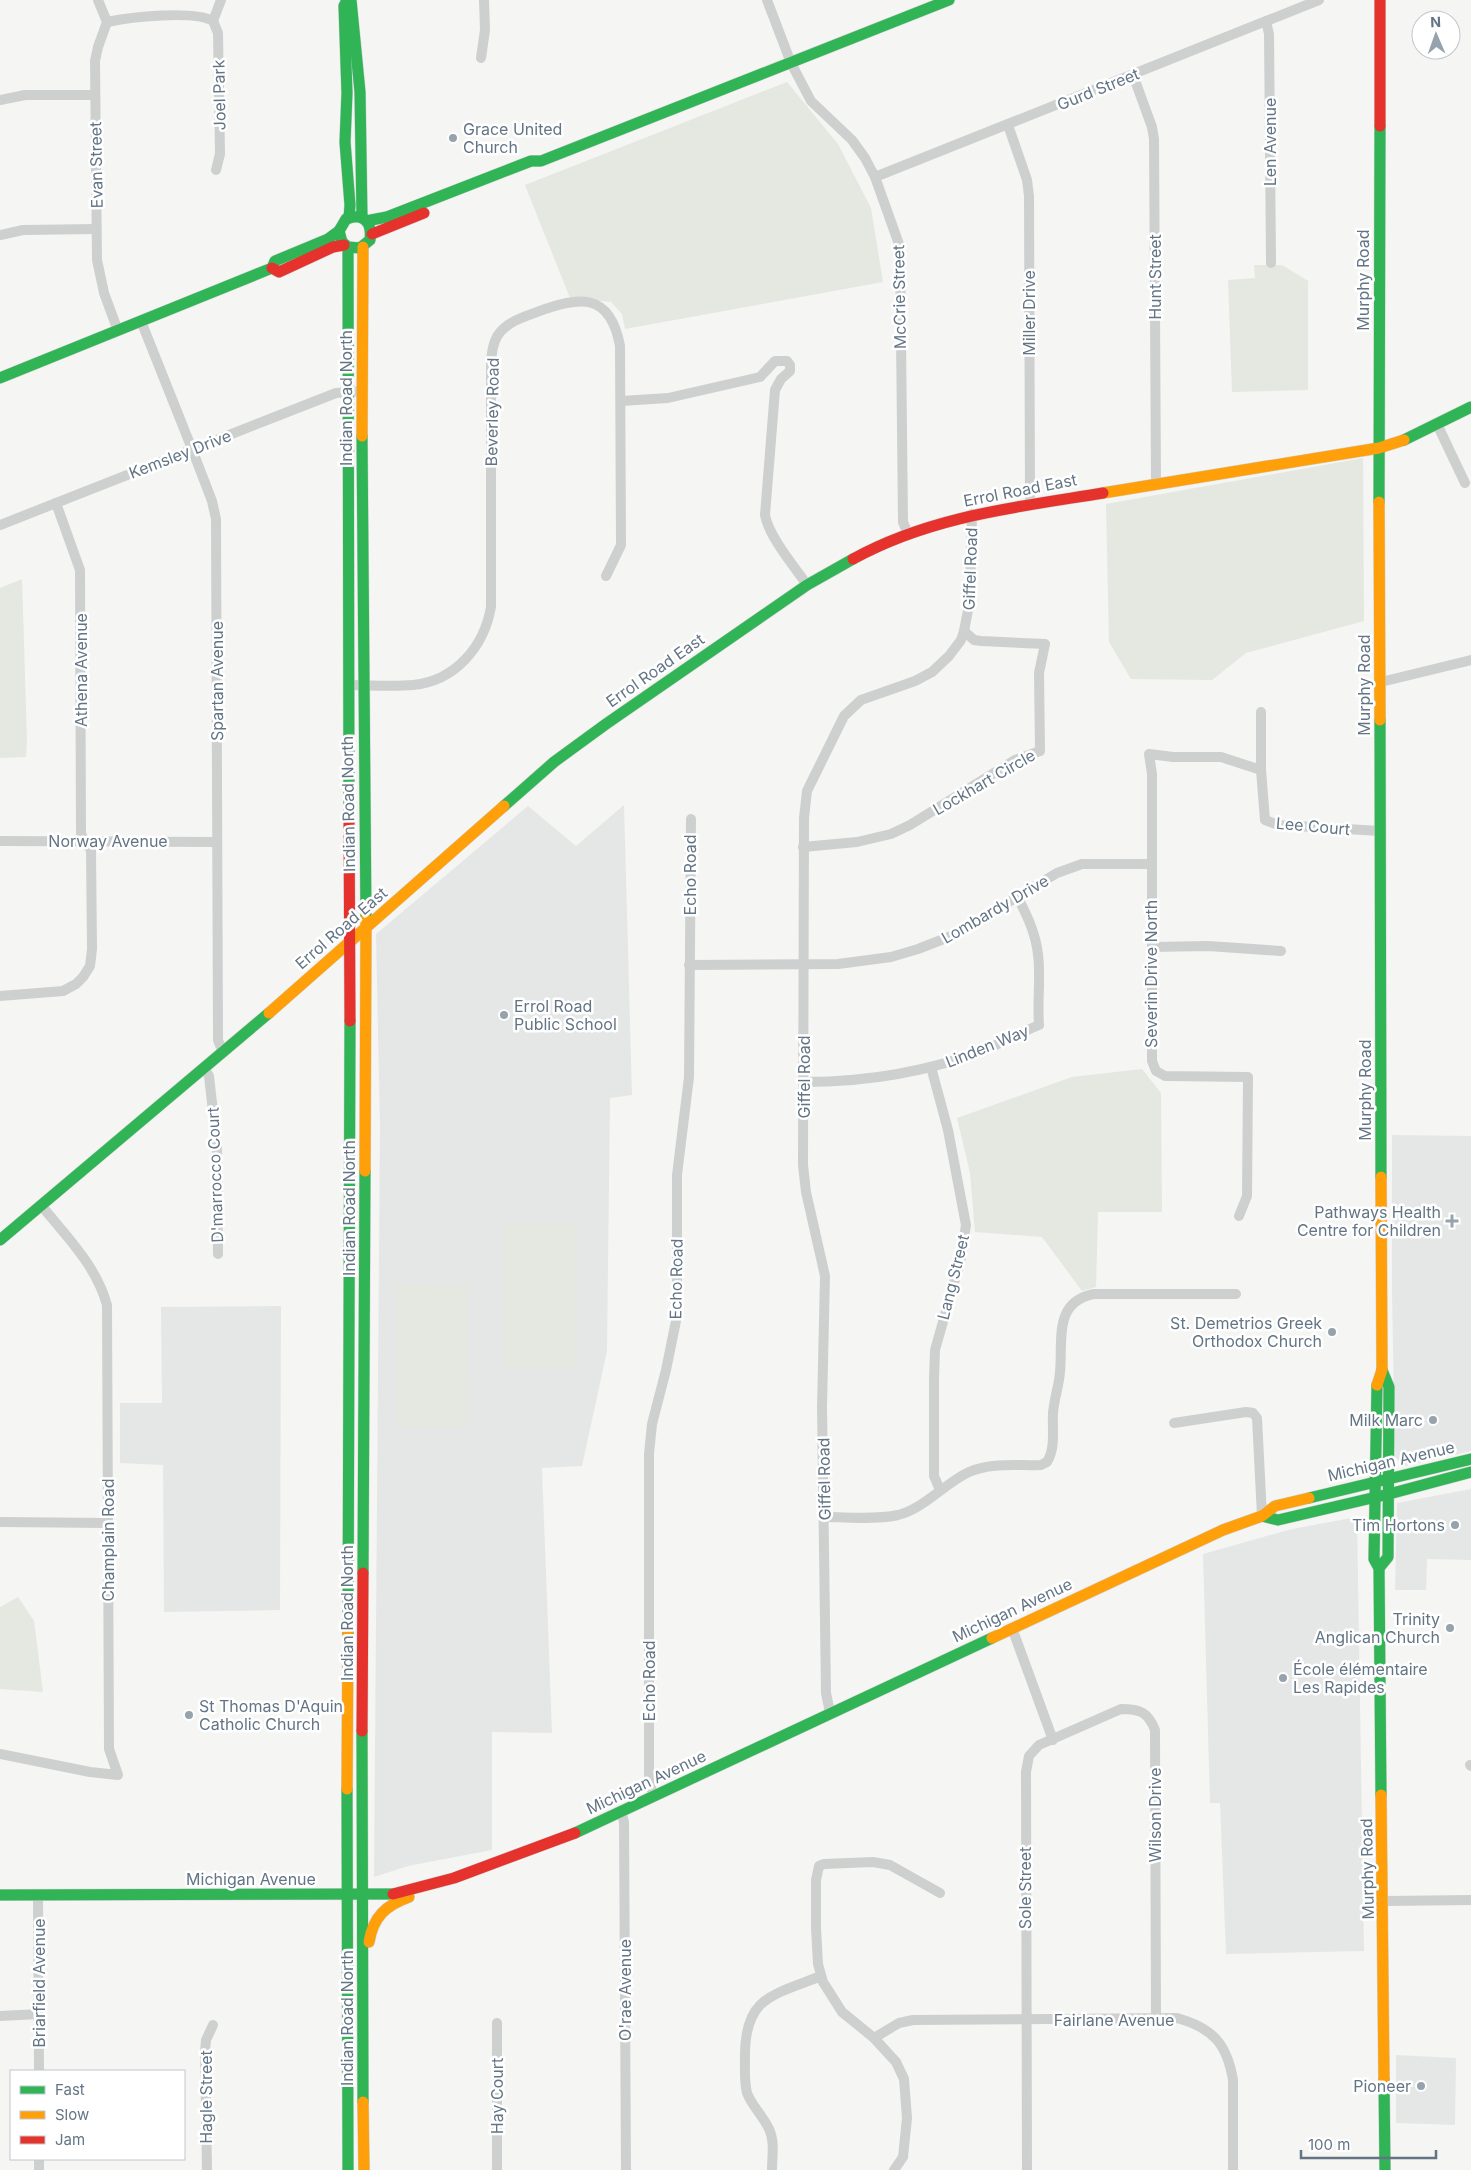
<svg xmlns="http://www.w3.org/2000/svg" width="1471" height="2170" viewBox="0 0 1471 2170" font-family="Inter,sans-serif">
	<rect width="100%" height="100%" fill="#f5f5f3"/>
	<g fill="#e5e7e6">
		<path d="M624,805L632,1095L610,1098L607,1351L582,1466L542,1468L552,1733L492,1732V1850L408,1866L374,1877L380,1127L376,934L528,806L576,846Z"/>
		<path d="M1392,1135L1471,1136V1451L1406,1466L1395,1457L1392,1292Z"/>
		<path d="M281,1306L280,1610L164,1612L163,1465L120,1463V1403H162L161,1307Z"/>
		<path d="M1471,1489V1560L1427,1559L1426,1590H1395L1397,1503Z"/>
		<path d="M1357,1517L1364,1951L1226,1954L1220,1803H1210L1203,1554L1292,1529Z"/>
		<path d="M1396,2055L1456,2058L1455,2125L1396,2123Z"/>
	</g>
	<g fill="#e4e8e1">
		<path d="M787,82L838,144L871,208L883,282L625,329L622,314L611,302L570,298L525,185Z"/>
		<path d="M1254,265H1282L1308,281V390L1232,392L1228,280L1255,278Z"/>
		<path d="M1363,458L1364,621L1246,653L1212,680L1131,679L1109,642L1106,504Z"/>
		<path d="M22,579L27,741L26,757L0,758V588Z"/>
		<path d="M1142,1069L1161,1093L1162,1212H1098L1096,1287L1082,1291L1042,1237L975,1232L970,1173L957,1118L1072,1077Z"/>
		<path d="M506,1225H576V1367H505Z"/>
		<path d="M397,1285L468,1286L466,1428L395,1427Z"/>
		<path d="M18,1597L34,1621L43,1692L0,1689V1607Z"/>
	</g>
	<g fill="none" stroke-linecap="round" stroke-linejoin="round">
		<defs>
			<g id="fast">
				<path d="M347,0L344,6L347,93L345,142L350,205L349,218"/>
				<path d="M351,0L360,92L362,218"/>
				<path d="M366,221L387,217L531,161H541L949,0"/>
				<path d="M348,247L360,248L370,240C372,223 365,212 346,219L339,231L342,242L348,247L349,810"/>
				<path d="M0,378L272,268L275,261L328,239L339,231"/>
				<path d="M362,436L366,919"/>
				<path d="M1404,440L1471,407"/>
				<path d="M1379,502L1380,126"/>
				<path d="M1380,720L1381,1177"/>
				<path d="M504,806L554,762L606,724L807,585L853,559"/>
				<path d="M0,1240L269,1013"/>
				<path d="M1377,1385L1374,1559L1379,1568L1381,1795"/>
				<path d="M1309,1498L1471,1459"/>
				<path d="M1262,1516L1278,1520L1389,1494L1471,1472"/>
				<path d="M1379,1568L1388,1557L1389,1387L1382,1370"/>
				<path d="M363,1573L365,1171"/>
				<path d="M348,1633L350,1021"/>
				<path d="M362,1731L363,2102"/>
				<path d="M347,1789L348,2170"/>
				<path d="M575,1833L992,1638"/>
				<path d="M0,1895L393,1894"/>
				<path d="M1384,2080L1385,2170"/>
			</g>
			<g id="slow">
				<path d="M362,436L363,247"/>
				<path d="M1103,493L1379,448L1404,440"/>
				<path d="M1379,502L1380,720"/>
				<path d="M269,1013L504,806"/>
				<path d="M365,1171L366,919"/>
				<path d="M1377,1385L1382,1370L1381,1177"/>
				<path d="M992,1638L1223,1530L1262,1516L1275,1506L1309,1498"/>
				<path d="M347,1789L348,1633"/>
				<path d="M1381,1795L1384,2080"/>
				<path d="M369,1942C373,1917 386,1905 409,1897"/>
				<path d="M363,2102L364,2170"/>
			</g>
			<g id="jam">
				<path d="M1380,126V0"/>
				<path d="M372,234L424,213"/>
				<path d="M272,268L279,272L333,247L344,245"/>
				<path d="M853,559C931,516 1017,507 1103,493"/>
				<path d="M349,810L350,1021"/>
				<path d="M362,1731L363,1573"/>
				<path d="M393,1894L454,1878L575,1833"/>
			</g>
		</defs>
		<use href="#fast" stroke="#d0d2d3" stroke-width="12"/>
		<use href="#slow" stroke="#d0d2d3" stroke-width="12"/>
		<use href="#jam" stroke="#d0d2d3" stroke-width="12"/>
		<g stroke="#ced0d0" stroke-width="10">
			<path d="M98,0L107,22L98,47L95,61L97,260L104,293L118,331"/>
			<path d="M767,0L791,63L811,101L852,140L865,158L875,177L900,247L903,522L908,534"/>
			<path d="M213,21L221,0"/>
			<path d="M1266,21L1269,34L1271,263"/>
			<path d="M107,22C130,17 194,10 213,21L218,33L220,154L216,170"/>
			<path d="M481,58L485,30L484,0"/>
			<path d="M1133,75L1152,127L1154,139L1156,483"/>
			<path d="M0,100L25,95H95"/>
			<path d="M1008,125L1027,180L1029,196L1030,504"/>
			<path d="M875,177L1319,0"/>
			<path d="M0,235L23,230L96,229"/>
			<path d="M141,321L192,449L212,501L216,519L218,1040L223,1053"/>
			<path d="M621,401L668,398L760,377L775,361H787L790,365V371L781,379L775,390L765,515C769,537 794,566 807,585"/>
			<path d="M1437,424L1465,483"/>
			<path d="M0,525L336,393L362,391"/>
			<path d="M1381,682L1471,660"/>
			<path d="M348,685C369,685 391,687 413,685C455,681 484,647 491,607V368C491,357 492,344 498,335C507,322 523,317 537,312C580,296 610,292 620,346L621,545L606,576"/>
			<path d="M1261,712V770L1265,820L1278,825L1380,831"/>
			<path d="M0,841L217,842"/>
			<path d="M803,847L857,842L891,834L910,825L1015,760L1040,751L1039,673L1045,644L981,641L974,640L964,631"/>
			<path d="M1152,947L1208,946L1281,951"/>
			<path d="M689,965L838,964L891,957L918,949L954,935L1057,873L1082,864H1151"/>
			<path d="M0,996L63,991L76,984L83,977L90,966L92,949L91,850L84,841L81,833L80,570L56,503"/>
			<path d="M931,1067L948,1130L966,1225L961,1258L935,1350L934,1379V1476L940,1490"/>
			<path d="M204,1068L209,1076L217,1147L218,1254"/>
			<path d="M804,1082C867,1082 928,1072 987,1049C1005,1041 1022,1032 1039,1025C1037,1001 1041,977 1038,955C1036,934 1027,915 1017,896"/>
			<path d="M1239,1216L1247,1196L1248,1077L1165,1076L1156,1071L1152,1061V774L1149,754L1173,757H1221L1261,770"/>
			<path d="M1174,1423L1246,1412L1253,1413L1257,1418L1262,1516"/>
			<path d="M825,1517C848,1517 875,1520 898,1515C925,1508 945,1483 969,1472C992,1462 1017,1466 1041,1465L1047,1462C1056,1447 1052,1430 1053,1413C1054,1399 1059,1386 1060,1372C1063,1340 1053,1302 1094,1294H1236"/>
			<path d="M0,1522L108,1523"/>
			<path d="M1012,1628L1053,1740"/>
			<path d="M830,1713L826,1693L822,1407L825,1276L806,1192L803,1165L804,818L807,791L844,716L861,700L915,681L932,672L949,656L961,640L964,631L970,600L972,514"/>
			<path d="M0,1754L90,1772L118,1775L109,1749L107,1305C96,1265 66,1236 41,1205"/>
			<path d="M1470,1765L1471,1766"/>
			<path d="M654,1796L649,1782V1454L652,1424L666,1370L677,1316V1175L689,1077L691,819"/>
			<path d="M621,1811L624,1822L626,2170"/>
			<path d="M38,1895L39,2071"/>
			<path d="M1384,1901L1471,1900"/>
			<path d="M0,2016L39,2014"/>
			<path d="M874,2038L899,2023L913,2020L1177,2018C1213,2028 1227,2044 1233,2080V2170"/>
			<path d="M39,2159V2170"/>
			<path d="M207,2170L205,2052L206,2040L213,2025"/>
			<path d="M497,2170V2023"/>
			<path d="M772,2170C772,2157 775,2141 769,2129C763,2116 752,2106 747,2093C744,2081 745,2067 745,2055C745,1996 774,1995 821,1976"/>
			<path d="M894,2170L903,2157L907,2118L904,2079L896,2062L874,2038L842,2012L823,1982L818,1964L816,1928V1880L819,1866L824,1864L873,1862L890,1865L940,1893"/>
			<path d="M1027,2170L1026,1772L1029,1756L1039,1745L1121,1709C1140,1709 1148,1712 1155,1730L1156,2019"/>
		</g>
		<use href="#fast" stroke="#30b455" stroke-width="11"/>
		<use href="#slow" stroke="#ff9f0a" stroke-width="11"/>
		<use href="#jam" stroke="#e5322d" stroke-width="11"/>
	</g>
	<g fill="#96a2ac" stroke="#fff" stroke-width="2">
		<circle cx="453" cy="138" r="5"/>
		<circle cx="504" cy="1015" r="5"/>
		<path d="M1449.5 1213.5h5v5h5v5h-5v5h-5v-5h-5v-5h5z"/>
		<circle cx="1332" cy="1332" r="5"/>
		<circle cx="1433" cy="1420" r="5"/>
		<circle cx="1455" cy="1525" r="5"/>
		<circle cx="1450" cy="1628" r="5"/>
		<circle cx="1283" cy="1678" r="5"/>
		<circle cx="189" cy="1715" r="5"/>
		<circle cx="1421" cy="2086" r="5"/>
	</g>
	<g text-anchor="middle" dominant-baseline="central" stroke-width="5" stroke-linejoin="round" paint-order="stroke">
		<g font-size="16" fill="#637585" stroke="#fff">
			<text transform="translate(1098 89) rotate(-22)">Gurd Street</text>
			<text transform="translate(219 95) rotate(-91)">Joel Park</text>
			<text transform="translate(1270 142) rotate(-90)">Len Avenue</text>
			<text transform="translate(96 165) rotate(-91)">Evan Street</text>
			<text transform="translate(1155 277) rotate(-90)">Hunt Street</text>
			<text transform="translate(1363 280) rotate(-90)">Murphy Road</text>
			<text transform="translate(899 297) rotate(-91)">McCrie Street</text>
			<text transform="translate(1029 313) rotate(-90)">Miller Drive</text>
			<text transform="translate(346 398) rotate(-90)">Indian Road North</text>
			<text transform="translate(492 412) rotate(-89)">Beverley Road</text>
			<text transform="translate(180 454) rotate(-21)">Kemsley Drive</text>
			<text transform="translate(1020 490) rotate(-11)">Errol Road East</text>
			<text transform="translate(970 569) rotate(-88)">Giffel Road</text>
			<text transform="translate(81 670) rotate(-90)">Athena Avenue</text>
			<text transform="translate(655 670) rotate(-35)">Errol Road East</text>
			<text transform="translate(217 681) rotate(-90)">Spartan Avenue</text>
			<text transform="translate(1364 685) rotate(-90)">Murphy Road</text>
			<text transform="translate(984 782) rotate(-30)">Lockhart Circle</text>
			<text transform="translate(348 804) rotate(-91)">Indian Road North</text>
			<text transform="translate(1313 826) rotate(5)">Lee Court</text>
			<text x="108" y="841">Norway Avenue</text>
			<text transform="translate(690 875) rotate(-90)">Echo Road</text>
			<text transform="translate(995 909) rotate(-30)">Lombardy Drive</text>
			<text transform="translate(341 928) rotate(-41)">Errol Road East</text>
			<text transform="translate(1151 974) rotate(-90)">Severin Drive North</text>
			<text transform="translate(987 1046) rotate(-22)">Linden Way</text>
			<text transform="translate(804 1077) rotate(-90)">Giffel Road</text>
			<text transform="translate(1365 1090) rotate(-90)">Murphy Road</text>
			<text transform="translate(215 1175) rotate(-92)">D'marrocco Court</text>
			<text transform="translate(349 1208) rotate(-90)">Indian Road North</text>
			<text transform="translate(953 1277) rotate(-76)">Lang Street</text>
			<text transform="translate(676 1279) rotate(-89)">Echo Road</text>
			<text transform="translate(1391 1461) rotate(-13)">Michigan Avenue</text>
			<text transform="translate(824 1479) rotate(-91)">Giffel Road</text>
			<text transform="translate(108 1540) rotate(-90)">Champlain Road</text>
			<text transform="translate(1012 1610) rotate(-25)">Michigan Avenue</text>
			<text transform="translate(347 1613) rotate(-90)">Indian Road North</text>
			<text transform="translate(649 1681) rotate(-90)">Echo Road</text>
			<text transform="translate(646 1782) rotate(-25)">Michigan Avenue</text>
			<text transform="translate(1155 1815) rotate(-90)">Wilson Drive</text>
			<text transform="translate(1367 1869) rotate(-91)">Murphy Road</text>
			<text x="251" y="1879">Michigan Avenue</text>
			<text transform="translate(1025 1888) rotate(-90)">Sole Street</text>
			<text transform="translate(39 1983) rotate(-90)">Briarfield Avenue</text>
			<text transform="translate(625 1990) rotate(-90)">O'rae Avenue</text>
			<text transform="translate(347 2018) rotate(-90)">Indian Road North</text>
			<text x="1114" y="2020">Fairlane Avenue</text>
			<text transform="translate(497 2096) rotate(-90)">Hay Court</text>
			<text transform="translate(206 2097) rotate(-90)">Hagle Street</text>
		</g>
		<g font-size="16" fill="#637585" stroke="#fff" text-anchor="end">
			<text x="463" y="129" text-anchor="start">Grace United<tspan x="463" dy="18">Church</tspan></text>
			<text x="514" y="1006" text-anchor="start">Errol Road<tspan x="514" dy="18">Public School</tspan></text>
			<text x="1441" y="1212">Pathways Health<tspan x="1441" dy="18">Centre for Children</tspan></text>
			<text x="1322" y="1323">St. Demetrios Greek<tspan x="1322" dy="18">Orthodox Church</tspan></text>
			<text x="1423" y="1420">Milk Marc</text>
			<text x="1445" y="1525">Tim Hortons</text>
			<text x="1440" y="1619">Trinity<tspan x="1440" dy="18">Anglican Church</tspan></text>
			<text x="1293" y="1669" text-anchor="start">École élémentaire<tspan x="1293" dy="18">Les Rapides</tspan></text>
			<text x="199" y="1706" text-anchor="start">St Thomas D'Aquin<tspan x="199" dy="18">Catholic Church</tspan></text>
			<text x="1411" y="2086">Pioneer</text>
		</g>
	</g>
	<rect x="10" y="2070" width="175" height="90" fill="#ffffff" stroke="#c1c8ce"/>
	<rect x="20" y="2086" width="25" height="8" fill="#30b455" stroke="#c1c8ce"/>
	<text x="55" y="2095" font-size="15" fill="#637585">Fast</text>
	<rect x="20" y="2111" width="25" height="8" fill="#ff9f0a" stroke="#c1c8ce"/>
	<text x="55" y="2120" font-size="15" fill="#637585">Slow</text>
	<rect x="20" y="2136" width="25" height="8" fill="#e5322d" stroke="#c1c8ce"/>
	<text x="55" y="2145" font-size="15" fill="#637585">Jam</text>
	<g transform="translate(1436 35) rotate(358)"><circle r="24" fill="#ffffff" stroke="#c1c8ce"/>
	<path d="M0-4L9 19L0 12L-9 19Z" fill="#96a2ac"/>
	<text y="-8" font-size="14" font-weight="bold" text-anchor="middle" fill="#637585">N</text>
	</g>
	<path d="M1301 2150v8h135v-8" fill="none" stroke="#637585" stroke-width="2.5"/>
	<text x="1308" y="2150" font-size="15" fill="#637585" stroke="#ffffff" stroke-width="4" paint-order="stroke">100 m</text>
</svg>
